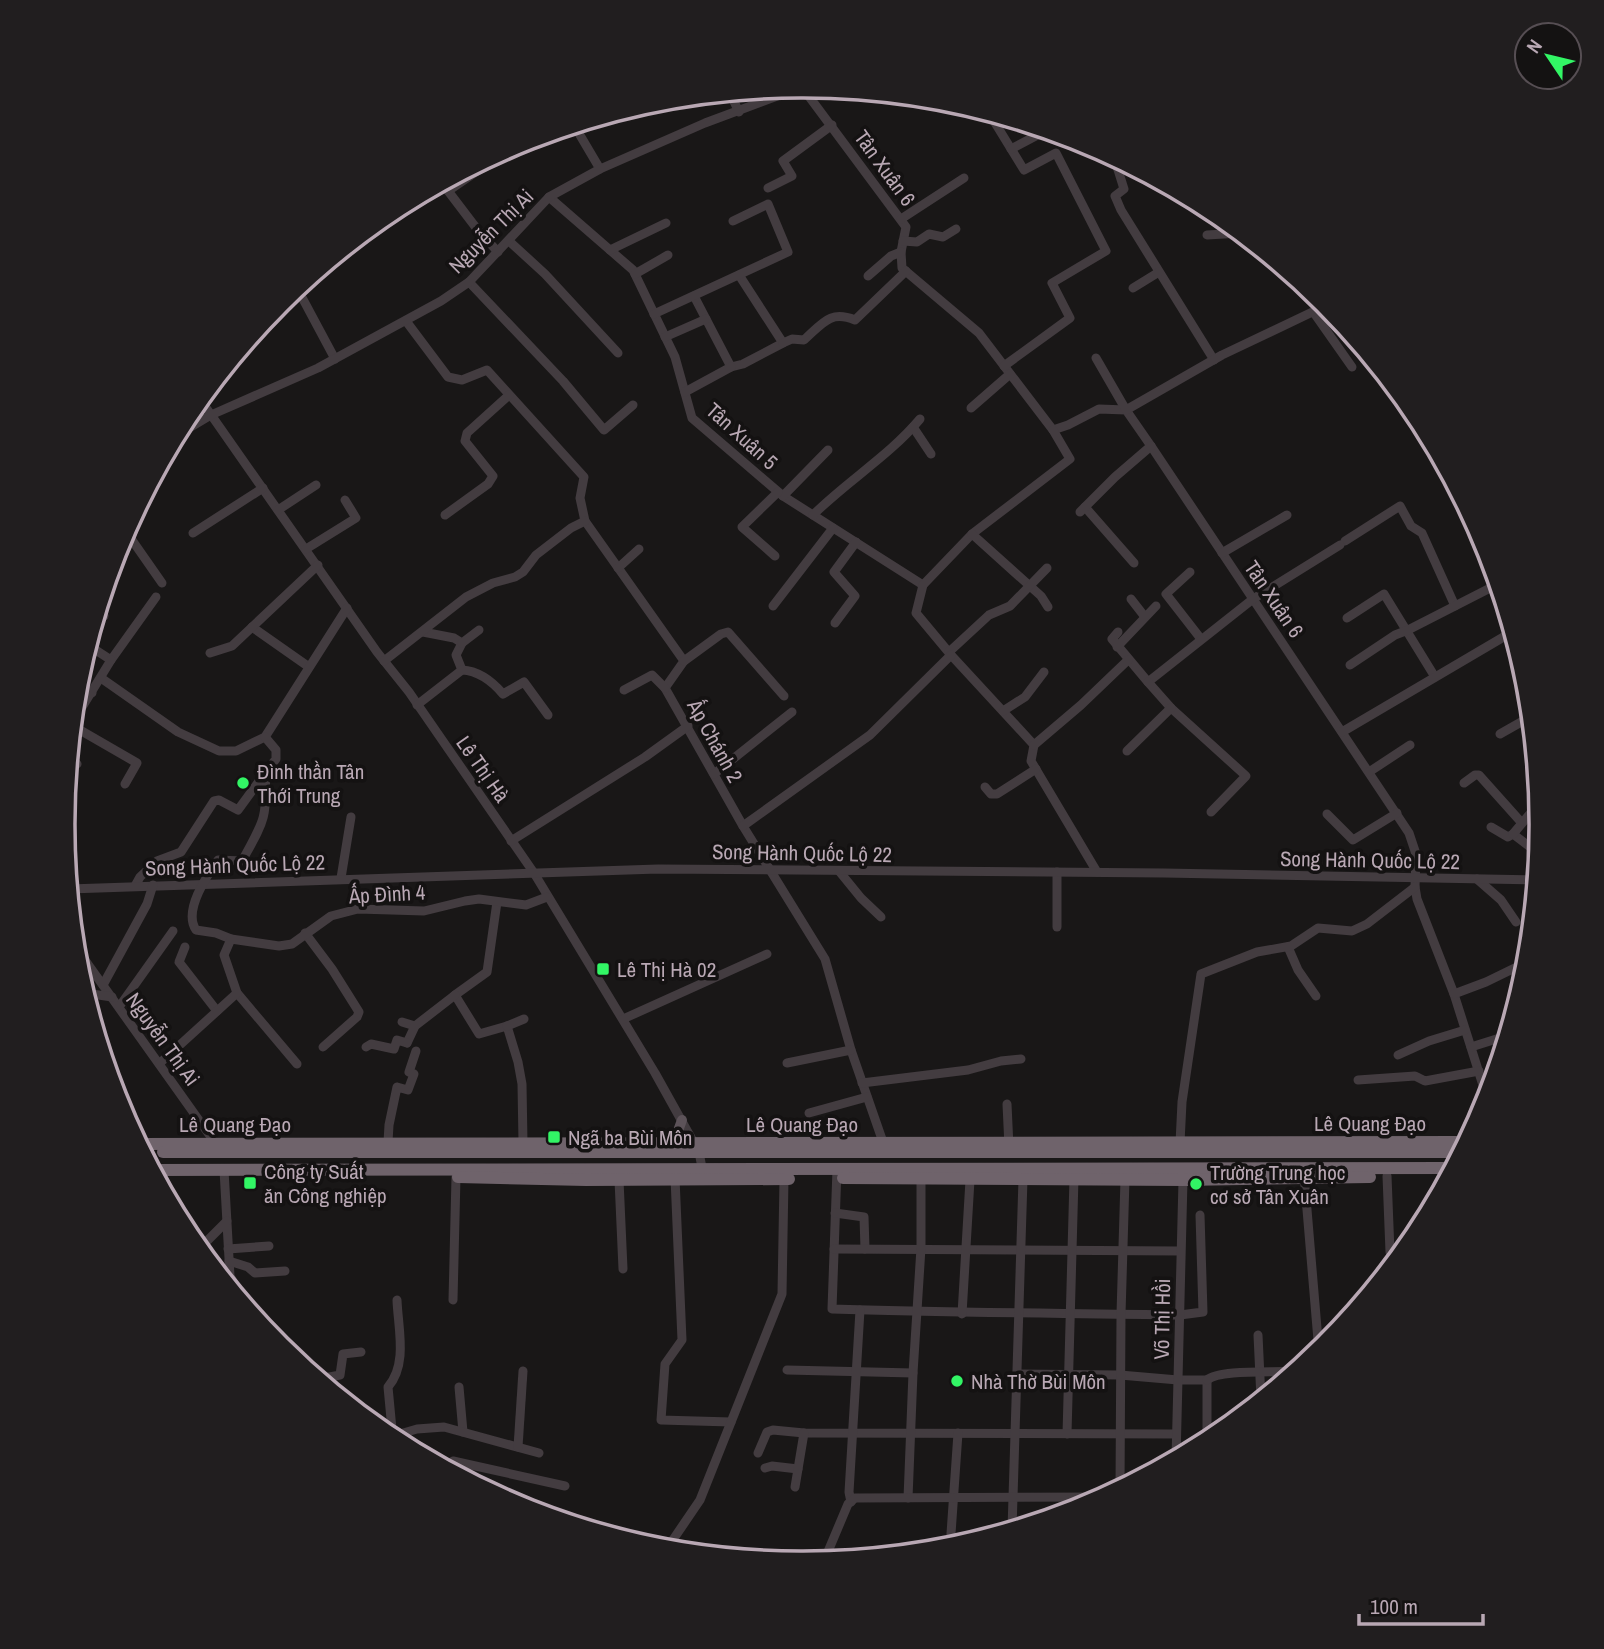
<svg xmlns="http://www.w3.org/2000/svg" width="1604" height="1649" viewBox="0 0 1604 1649" font-family="'Archivo Narrow',sans-serif">
	<rect width="100%" height="100%" fill="#191717"/>
	<g fill="none" stroke-linecap="round" stroke-linejoin="round">
		<g stroke="#433c40" stroke-width="9">
			<path d="M802,87L906,227L901,252L902,268L979,333L1053,430L1068,425L1099,409L1126,410L1151,446L1409,833L1416,854L1415,887L1417,899L1454,994L1487,1098"/>
			<path d="M730,93L739,112"/>
			<path d="M989,113L1024,170L1056,153L1106,251L1052,283L1070,318L1004,366"/>
			<path d="M574,125L600,169"/>
			<path d="M1011,149L1047,130"/>
			<path d="M1114,157L1124,189L1115,196L1121,210L1214,360"/>
			<path d="M442,183L477,229L498,252"/>
			<path d="M768,188L792,176L783,161L832,125"/>
			<path d="M1164,188L1168,186"/>
			<path d="M448,191L515,145"/>
			<path d="M549,197L633,270L675,357L692,418L783,496L923,585"/>
			<path d="M901,219L964,178"/>
			<path d="M1207,235L1241,233"/>
			<path d="M509,241L545,274L618,353"/>
			<path d="M903,241L917,242L929,234L943,237L956,229"/>
			<path d="M346,247L437,186"/>
			<path d="M610,250L666,223"/>
			<path d="M635,274L668,255"/>
			<path d="M868,276L891,256L901,252"/>
			<path d="M469,282L563,381L604,430L633,405"/>
			<path d="M297,288L335,359"/>
			<path d="M1133,288L1159,272"/>
			<path d="M694,296L731,367L743,364L783,343L739,275"/>
			<path d="M1314,313L1352,367"/>
			<path d="M654,314L788,252L768,204L733,221"/>
			<path d="M406,321L448,377L462,380L487,370L584,477L580,498L585,521L684,661L665,688L743,826L825,959L851,1050L884,1145"/>
			<path d="M665,337L706,319"/>
			<path d="M783,343L792,339L804,340C823,323 830,310 855,320L906,271"/>
			<path d="M1096,358L1126,410L1222,355L1327,305"/>
			<path d="M685,392L731,367"/>
			<path d="M200,399L377,652L409,692L534,873L655,1073L699,1152L703,1173"/>
			<path d="M971,408L1010,374"/>
			<path d="M913,427L931,454"/>
			<path d="M1053,430L1070,459L972,534L923,585L916,613L951,655L1034,745L1031,761L1097,872"/>
			<path d="M176,436L211,415L318,368L441,301L469,282L549,197L600,169L705,123L804,86"/>
			<path d="M783,496L828,450"/>
			<path d="M1085,507L1134,563"/>
			<path d="M278,510L316,485"/>
			<path d="M1080,512L1115,477L1151,446"/>
			<path d="M445,515L488,484L493,476L465,441L467,433L509,395"/>
			<path d="M813,515C847,481 889,456 920,419"/>
			<path d="M125,530L162,583"/>
			<path d="M193,533L263,488"/>
			<path d="M972,534L1041,596L1048,607"/>
			<path d="M1345,541L1400,506L1411,526L1422,533L1455,606"/>
			<path d="M306,549L356,518L345,500"/>
			<path d="M1222,553L1287,515"/>
			<path d="M775,556L742,527L778,492"/>
			<path d="M618,568L639,549"/>
			<path d="M1190,572L1166,594L1201,639"/>
			<path d="M1131,599L1145,617"/>
			<path d="M773,606L833,528"/>
			<path d="M1347,618L1384,594L1435,677"/>
			<path d="M95,622L104,616"/>
			<path d="M835,623L855,596L834,572L856,542"/>
			<path d="M252,627L309,667"/>
			<path d="M423,632L454,638L462,643L456,655L462,670"/>
			<path d="M1118,632L1112,639L1148,682L1253,599L1340,545"/>
			<path d="M462,643L479,630"/>
			<path d="M88,645L111,660L156,597"/>
			<path d="M1117,647L1156,606"/>
			<path d="M949,652L989,615L1010,606L1047,568"/>
			<path d="M210,653L232,646L318,565"/>
			<path d="M384,661L466,597L493,583L515,577L523,572L536,555L571,528L585,521"/>
			<path d="M684,661L721,634L728,632L784,696"/>
			<path d="M1350,665L1395,635L1408,630L1498,584"/>
			<path d="M101,678L178,732L219,751H236L265,737L347,608"/>
			<path d="M1148,682L1171,708L1246,776L1211,812"/>
			<path d="M77,684L92,693"/>
			<path d="M624,690L652,675L665,688"/>
			<path d="M417,705L462,670C479,671 492,681 503,694L524,682L548,715"/>
			<path d="M1003,711L1025,697L1044,672"/>
			<path d="M73,722L111,660"/>
			<path d="M1522,722L1532,733"/>
			<path d="M73,726L137,763L125,784"/>
			<path d="M1342,732L1512,632"/>
			<path d="M1500,734L1530,717"/>
			<path d="M1034,745L1081,705L1128,660"/>
			<path d="M1127,751L1171,708"/>
			<path d="M69,768L77,764"/>
			<path d="M1369,772L1410,745"/>
			<path d="M714,774L792,712"/>
			<path d="M1464,783L1475,775H1479L1521,822"/>
			<path d="M985,787L991,794H997L1036,769"/>
			<path d="M1327,814L1353,840L1397,813"/>
			<path d="M743,826L870,735L951,655"/>
			<path d="M1491,827L1508,837L1513,834L1538,853"/>
			<path d="M1513,834L1539,803"/>
			<path d="M511,841L645,757L688,726"/>
			<path d="M839,871L861,898L881,917"/>
			<path d="M1057,872V927"/>
			<path d="M341,878L351,817"/>
			<path d="M1477,879L1501,900L1516,922"/>
			<path d="M135,886L140,877L157,861L181,852L214,801L219,800L238,810L265,773"/>
			<path d="M69,889L658,869L1164,873L1536,880"/>
			<path d="M497,902L487,972L455,995L479,1034L507,1026L518,1062L522,1084L523,1143"/>
			<path d="M305,933L332,969L359,1012L357,1017L323,1047"/>
			<path d="M231,939L216,933L196,930C183,911 206,877 218,860L242,861C263,823 268,818 265,773L276,759V750L265,737"/>
			<path d="M75,946L218,1147"/>
			<path d="M185,947L179,962L217,1011"/>
			<path d="M1288,947L1298,970L1316,996"/>
			<path d="M103,985L147,904L153,885"/>
			<path d="M85,993L112,997"/>
			<path d="M237,993L297,1064"/>
			<path d="M1454,994L1486,982L1527,962"/>
			<path d="M119,1007L173,931"/>
			<path d="M623,1019L767,954"/>
			<path d="M402,1022L415,1026"/>
			<path d="M507,1026L524,1019"/>
			<path d="M407,1043L415,1026L455,995"/>
			<path d="M366,1047L371,1044L394,1049L397,1040L407,1043"/>
			<path d="M1471,1047L1506,1036"/>
			<path d="M1398,1055L1429,1041L1465,1030"/>
			<path d="M160,1063L237,993L224,955L231,939L279,946L292,944L331,916L358,909L424,911L465,901L479,899L526,905L547,897"/>
			<path d="M787,1063L851,1050"/>
			<path d="M1358,1080L1415,1076L1425,1081L1479,1071"/>
			<path d="M862,1083L968,1070L1001,1061L1021,1059"/>
			<path d="M1007,1104L1009,1147"/>
			<path d="M809,1113L867,1097"/>
			<path d="M388,1142L389,1125L397,1087L408,1090L414,1074L409,1072L416,1051"/>
			<path d="M1180,1143L1182,1102L1201,974L1257,952L1291,946L1318,928L1352,931L1367,924L1415,887"/>
			<path d="M837,1169L832,1309C948,1313 1064,1313 1180,1315L1203,1312L1200,1215"/>
			<path d="M224,1170L230,1276L247,1307"/>
			<path d="M1304,1174L1319,1352"/>
			<path d="M1387,1176L1390,1252"/>
			<path d="M675,1178L682,1340L665,1364L661,1420L731,1422"/>
			<path d="M619,1180L623,1269"/>
			<path d="M835,1213L864,1217L865,1249"/>
			<path d="M199,1249L227,1221"/>
			<path d="M228,1249L269,1246"/>
			<path d="M834,1249L1180,1251"/>
			<path d="M229,1261L248,1267L255,1273L285,1271"/>
			<path d="M453,1300L456,1177"/>
			<path d="M962,1314L970,1180"/>
			<path d="M1258,1335L1261,1399"/>
			<path d="M787,1370L913,1373"/>
			<path d="M1017,1374L1120,1375L1178,1380H1207V1433"/>
			<path d="M319,1379L340,1375L343,1354L361,1352"/>
			<path d="M1207,1380C1220,1369 1275,1373 1295,1371"/>
			<path d="M459,1387L463,1432"/>
			<path d="M1067,1434L1074,1178"/>
			<path d="M393,1436L417,1429L444,1427L539,1453"/>
			<path d="M393,1440L388,1387C408,1364 398,1328 397,1300"/>
			<path d="M518,1447L523,1371"/>
			<path d="M412,1450L426,1453L440,1465"/>
			<path d="M758,1453L767,1432L773,1430L804,1433L1176,1434"/>
			<path d="M1176,1459L1183,1180"/>
			<path d="M445,1467L453,1461L565,1486"/>
			<path d="M765,1468L772,1466L798,1469"/>
			<path d="M795,1487L804,1433"/>
			<path d="M1120,1489L1121,1314L1125,1179"/>
			<path d="M908,1498L913,1373L921,1248V1179"/>
			<path d="M851,1502L849,1492L860,1310"/>
			<path d="M1012,1529L1023,1179"/>
			<path d="M950,1548L958,1433"/>
			<path d="M666,1550L700,1500L782,1294L784,1179"/>
			<path d="M824,1561L848,1504L855,1498L1104,1497"/>
		</g>
		<path stroke="#5d5359" stroke-width="10" d="M674,1142L682,1120"/>
		<g stroke="#6f636b" stroke-width="12">
			<path d="M139,1144L1466,1142"/>
			<path d="M163,1152H1461"/>
			<path d="M153,1170L1452,1168"/>
			<path d="M458,1177L586,1180L789,1179"/>
			<path d="M843,1178L1183,1180L1370,1177"/>
		</g>
	</g>
	<g fill="#32f565" stroke="#141212" stroke-width="2.5">
		<circle cx="243" cy="783" r="7"/>
		<rect x="596" y="962" width="14" height="14" rx="3.5"/>
		<rect x="547" y="1130" width="14" height="14" rx="3.5"/>
		<rect x="243" y="1176" width="14" height="14" rx="3.5"/>
		<circle cx="1196" cy="1184" r="7"/>
		<circle cx="957" cy="1381" r="7"/>
	</g>
	<g text-anchor="middle" dominant-baseline="central" stroke-width="7" stroke-linejoin="round" paint-order="stroke">
		<g font-size="21" fill="#b9a8b4" stroke="#141212">
			<text transform="translate(885 168) rotate(54)">Tân Xuân 6</text>
			<text transform="translate(491 231) rotate(-45)">Nguyễn Thị Ai</text>
			<text transform="translate(742 436) rotate(42)">Tân Xuân 5</text>
			<text transform="translate(1274 599) rotate(56)">Tân Xuân 6</text>
			<text transform="translate(715 741) rotate(61)">Ấp Chánh 2</text>
			<text transform="translate(483 769) rotate(55)">Lê Thị Hà</text>
			<text transform="translate(802 853) rotate(1)">Song Hành Quốc Lộ 22</text>
			<text transform="translate(1370 860) rotate(1)">Song Hành Quốc Lộ 22</text>
			<text transform="translate(235 865) rotate(-2)">Song Hành Quốc Lộ 22</text>
			<text transform="translate(387 894) rotate(-3)">Ấp Đình 4</text>
			<text transform="translate(163 1039) rotate(54)">Nguyễn Thị Ai</text>
			<text x="1370" y="1123">Lê Quang Đạo</text>
			<text x="235" y="1124">Lê Quang Đạo</text>
			<text x="802" y="1124">Lê Quang Đạo</text>
			<text transform="translate(1162 1319) rotate(-89)">Võ Thị Hồi</text>
		</g>
		<g font-size="21" fill="#b9a8b4" stroke="#141212" text-anchor="start">
			<text x="257" y="771">Đình thần Tân<tspan x="257" dy="24">Thới Trung</tspan></text>
			<text x="617" y="969">Lê Thị Hà 02</text>
			<text x="568" y="1137">Ngã ba Bùi Môn</text>
			<text x="264" y="1171">Công ty Suất<tspan x="264" dy="24">ăn Công nghiệp</tspan></text>
			<text x="1210" y="1172">Trường Trung học<tspan x="1210" dy="24">cơ sở Tân Xuân</tspan></text>
			<text x="971" y="1381">Nhà Thờ Bùi Môn</text>
		</g>
	</g>
	<path d="M0 0H1604V1649H0ZM801 98H803A726 726 0 0 1 1529 824V825A726 726 0 0 1 803 1551H801A726 726 0 0 1 75 825V824A726 726 0 0 1 801 98Z" fill="#211e1f" fill-rule="evenodd"/>
	<path fill="none" stroke="#b9a8b4" stroke-width="3.5" d="M801 98H803A726 726 0 0 1 1529 824V825A726 726 0 0 1 803 1551H801A726 726 0 0 1 75 825V824A726 726 0 0 1 801 98Z"/>
	<g transform="translate(1548 56) rotate(305)"><circle r="33" fill="#141212" stroke="#564e53" stroke-width="2"/>
	<path d="M0-5L12 26L0 18L-12 26Z" fill="#32f565"/>
	<text y="-10" font-size="19" font-weight="bold" text-anchor="middle" fill="#b9a8b4">N</text>
	</g>
	<path d="M1359 1614v10h124v-10" fill="none" stroke="#b9a8b4" stroke-width="3.5"/>
	<text x="1370" y="1614" font-size="21" fill="#b9a8b4" stroke="#141212" stroke-width="5" paint-order="stroke">100 m</text>
</svg>
